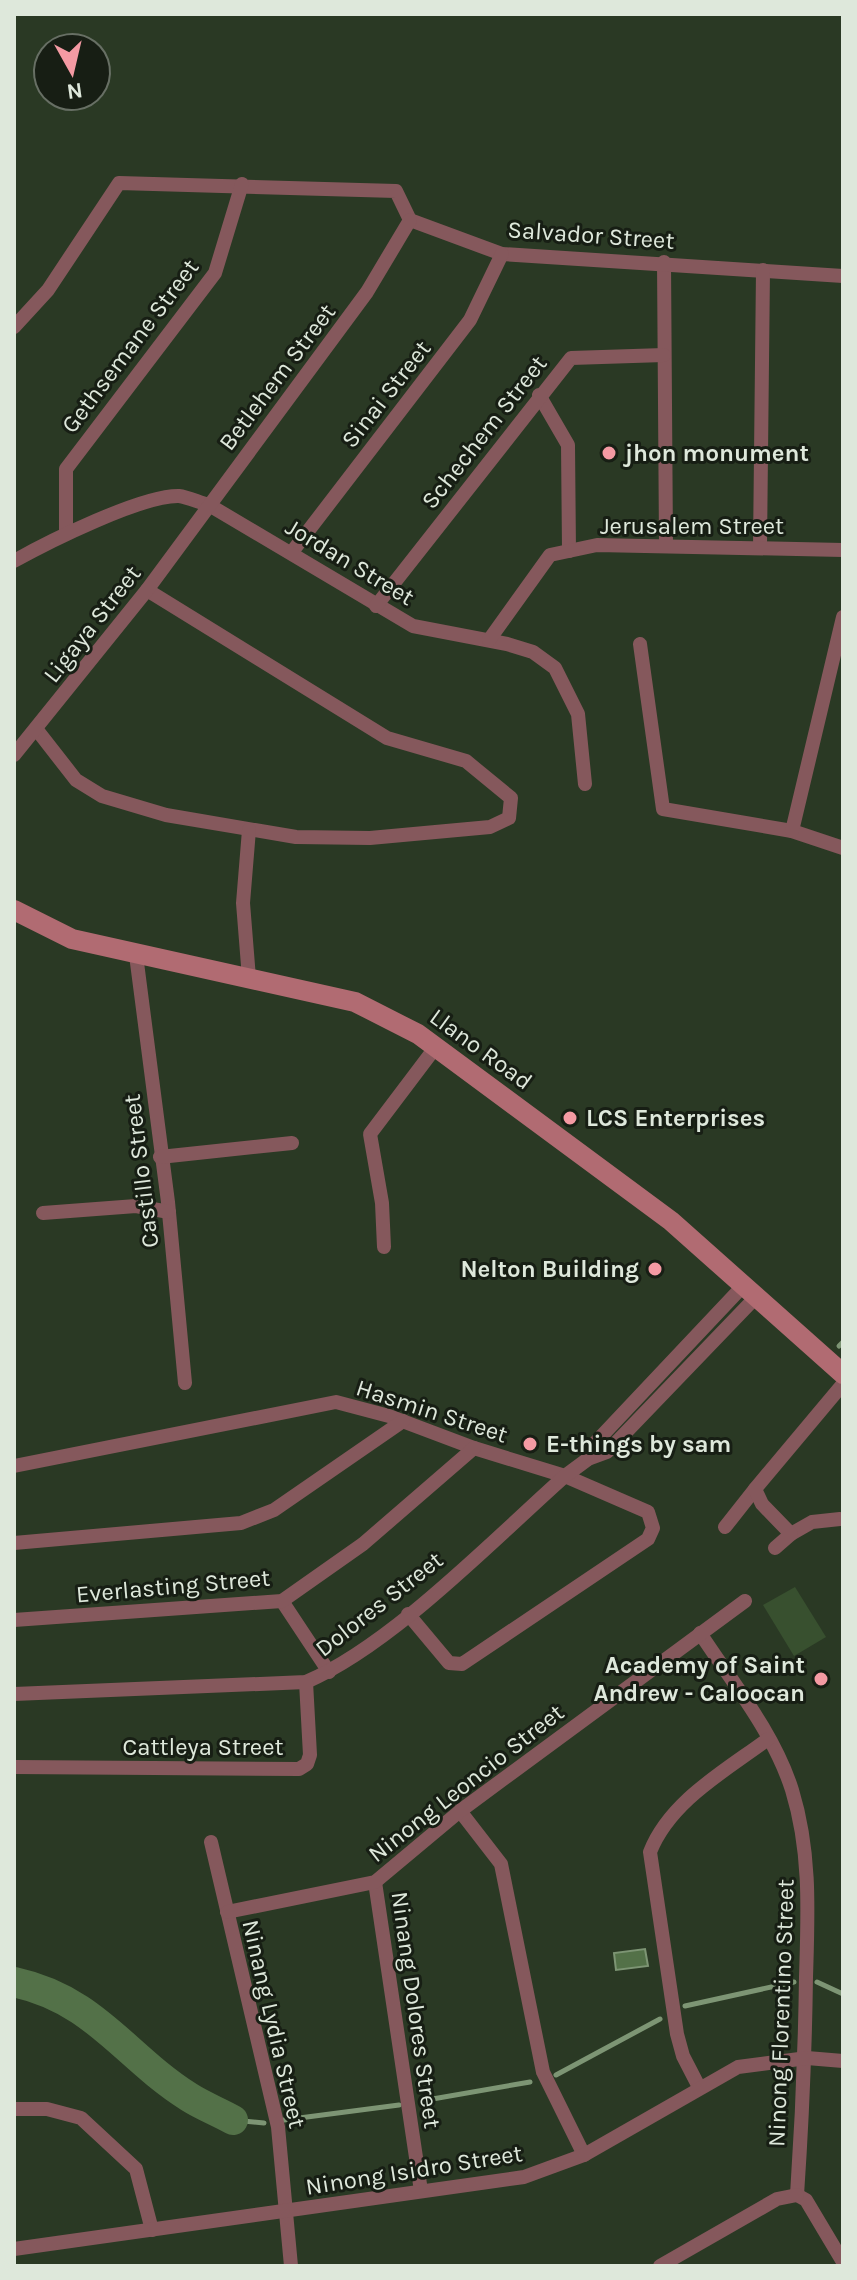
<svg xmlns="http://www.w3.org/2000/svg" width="857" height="2280" viewBox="0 0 857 2280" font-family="Karla,sans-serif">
	<rect width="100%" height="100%" fill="#2a3924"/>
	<path fill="#38502f" d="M795,1587L826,1637L794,1656L763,1605Z"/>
	<path fill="#537148" stroke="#7d9574" stroke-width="2" d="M645,1949L648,1966L616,1970L614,1953Z"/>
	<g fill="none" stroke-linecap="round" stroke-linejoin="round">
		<g stroke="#7d9574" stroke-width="5">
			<path d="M839,1346L843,1342"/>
			<path d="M817,1982L843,1994"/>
			<path d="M685,2006L794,1982"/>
			<path d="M556,2075L660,2019"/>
			<path d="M421,2101L530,2082"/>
			<path d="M233,2120L264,2123"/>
			<path d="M284,2120L399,2105"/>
		</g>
		<path stroke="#537148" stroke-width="30" d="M14,1982C96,2000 124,2056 189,2097C203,2106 219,2112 233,2120"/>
		<g stroke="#85585c" stroke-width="14">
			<path d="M664,262L666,545"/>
			<path d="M14,327L48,290L119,183L396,191L410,220L502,254L843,276"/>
			<path d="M539,395L568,445L569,551"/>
			<path d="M66,533V469L215,273L242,184"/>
			<path d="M760,547L763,270"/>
			<path d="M292,552L470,320L502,254"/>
			<path d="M14,561C48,542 142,495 179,496C188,497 200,503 209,505L413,626L507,644L533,652L555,668L578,714L585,784"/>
			<path d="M376,606L571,358L664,355"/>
			<path d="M489,640L550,555L597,545L843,550"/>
			<path d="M640,644L663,809L792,831L843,848"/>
			<path d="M37,730L76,780L102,796L166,815L296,837L370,838L490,827L509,818L511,798L466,761L387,738L147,590"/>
			<path d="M14,755L147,590L367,292L410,220"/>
			<path d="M792,831L843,617"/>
			<path d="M136,955L168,1202L185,1383"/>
			<path d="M249,978L243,903L249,830"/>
			<path d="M160,1157L292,1143"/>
			<path d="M43,1213L136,1206L169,1212"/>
			<path d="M384,1247L382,1203L370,1134L435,1048"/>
			<path d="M588,1459L595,1443L744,1285"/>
			<path d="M14,1466L336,1402L389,1416L474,1448L565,1476L648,1512L653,1528L648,1539L462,1664L449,1663L408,1614"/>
			<path d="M725,1527L755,1489"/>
			<path d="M791,1534L812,1522L840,1519"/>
			<path d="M14,1543L241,1523L274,1510L403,1421"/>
			<path d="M775,1548L791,1534L762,1504L755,1489L843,1384"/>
			<path d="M282,1601L329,1672"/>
			<path d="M14,1620L282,1601L363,1544L474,1448"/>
			<path d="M700,1633C732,1682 774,1733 792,1790C811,1852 808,1912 806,1977C805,2050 802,2122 797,2195"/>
			<path d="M14,1694L306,1682C392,1645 493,1540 565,1476L588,1459L607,1452L757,1296"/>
			<path d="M14,1767L299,1769L307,1764L310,1755L306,1682"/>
			<path d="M460,1811L501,1864L543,2072L584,2155"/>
			<path d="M211,1842L278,2127L291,2266"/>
			<path d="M375,1882L421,2191"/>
			<path d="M227,1912L375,1882L460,1811L745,1601"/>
			<path d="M699,2087L683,2056L677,2034L650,1852C670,1801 725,1771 768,1739"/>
			<path d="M14,2109H47L81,2118L136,2169L152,2230"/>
			<path d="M797,2195L806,2200L843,2262"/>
			<path d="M14,2249L524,2177L584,2155L738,2067L807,2058L843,2061"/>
			<path d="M660,2266L777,2199L797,2195"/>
		</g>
		<path stroke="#b16b72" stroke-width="20" d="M14,910L72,939L355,1002L418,1034L671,1221L843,1374"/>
	</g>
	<g fill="#f49aa3" stroke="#171e14" stroke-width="3">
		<circle cx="609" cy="453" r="8"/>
		<circle cx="570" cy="1118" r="8"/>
		<circle cx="655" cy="1269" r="8"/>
		<circle cx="530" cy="1444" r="8"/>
		<circle cx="821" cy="1679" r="8"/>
	</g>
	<g text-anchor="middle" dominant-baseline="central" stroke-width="6" stroke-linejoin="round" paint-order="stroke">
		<g font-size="24" fill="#dee8db" stroke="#171e14">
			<text transform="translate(591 235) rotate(4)">Salvador Street</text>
			<text transform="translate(130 346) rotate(-53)">Gethsemane Street</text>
			<text transform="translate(277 377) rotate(-53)">Betlehem Street</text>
			<text transform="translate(386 394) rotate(-52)">Sinai Street</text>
			<text transform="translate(484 432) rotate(-52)">Schechem Street</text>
			<text x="692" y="526">Jerusalem Street</text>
			<text transform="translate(350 562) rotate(31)">Jordan Street</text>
			<text transform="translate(92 624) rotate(-52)">Ligaya Street</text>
			<text transform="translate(481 1049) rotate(36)">Llano Road</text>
			<text transform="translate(141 1171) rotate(-97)">Castillo Street</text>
			<text transform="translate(432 1411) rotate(18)">Hasmin Street</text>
			<text transform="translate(173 1586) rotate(-5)">Everlasting Street</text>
			<text transform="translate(379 1604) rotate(-38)">Dolores Street</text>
			<text x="203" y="1747">Cattleya Street</text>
			<text transform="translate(466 1783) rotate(-38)">Ninong Leoncio Street</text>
			<text transform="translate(416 2010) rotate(82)">Ninang Dolores Street</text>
			<text transform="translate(781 2013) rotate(-88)">Ninong Florentino Street</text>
			<text transform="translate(274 2024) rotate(77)">Ninang Lydia Street</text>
			<text transform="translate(414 2170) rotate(-9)">Ninong Isidro Street</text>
		</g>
		<g font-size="24" font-weight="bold" fill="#dee8db" stroke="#171e14" text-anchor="start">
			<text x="625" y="453">jhon monument</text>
			<text x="586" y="1118">LCS Enterprises</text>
			<text x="639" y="1269" text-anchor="end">Nelton Building</text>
			<text x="546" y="1444">E-things by sam</text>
			<text x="805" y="1665" text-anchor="end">Academy of Saint<tspan x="805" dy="28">Andrew - Caloocan</tspan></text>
		</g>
	</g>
	<rect width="857" height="2280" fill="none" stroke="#dee8db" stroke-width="32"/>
	<g transform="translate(72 72) rotate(172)"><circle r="38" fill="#171e14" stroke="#676f64" stroke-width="2"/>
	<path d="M0-6L14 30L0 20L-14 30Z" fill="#f49aa3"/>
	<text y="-12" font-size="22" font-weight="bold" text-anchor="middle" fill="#dee8db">N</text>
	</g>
</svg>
